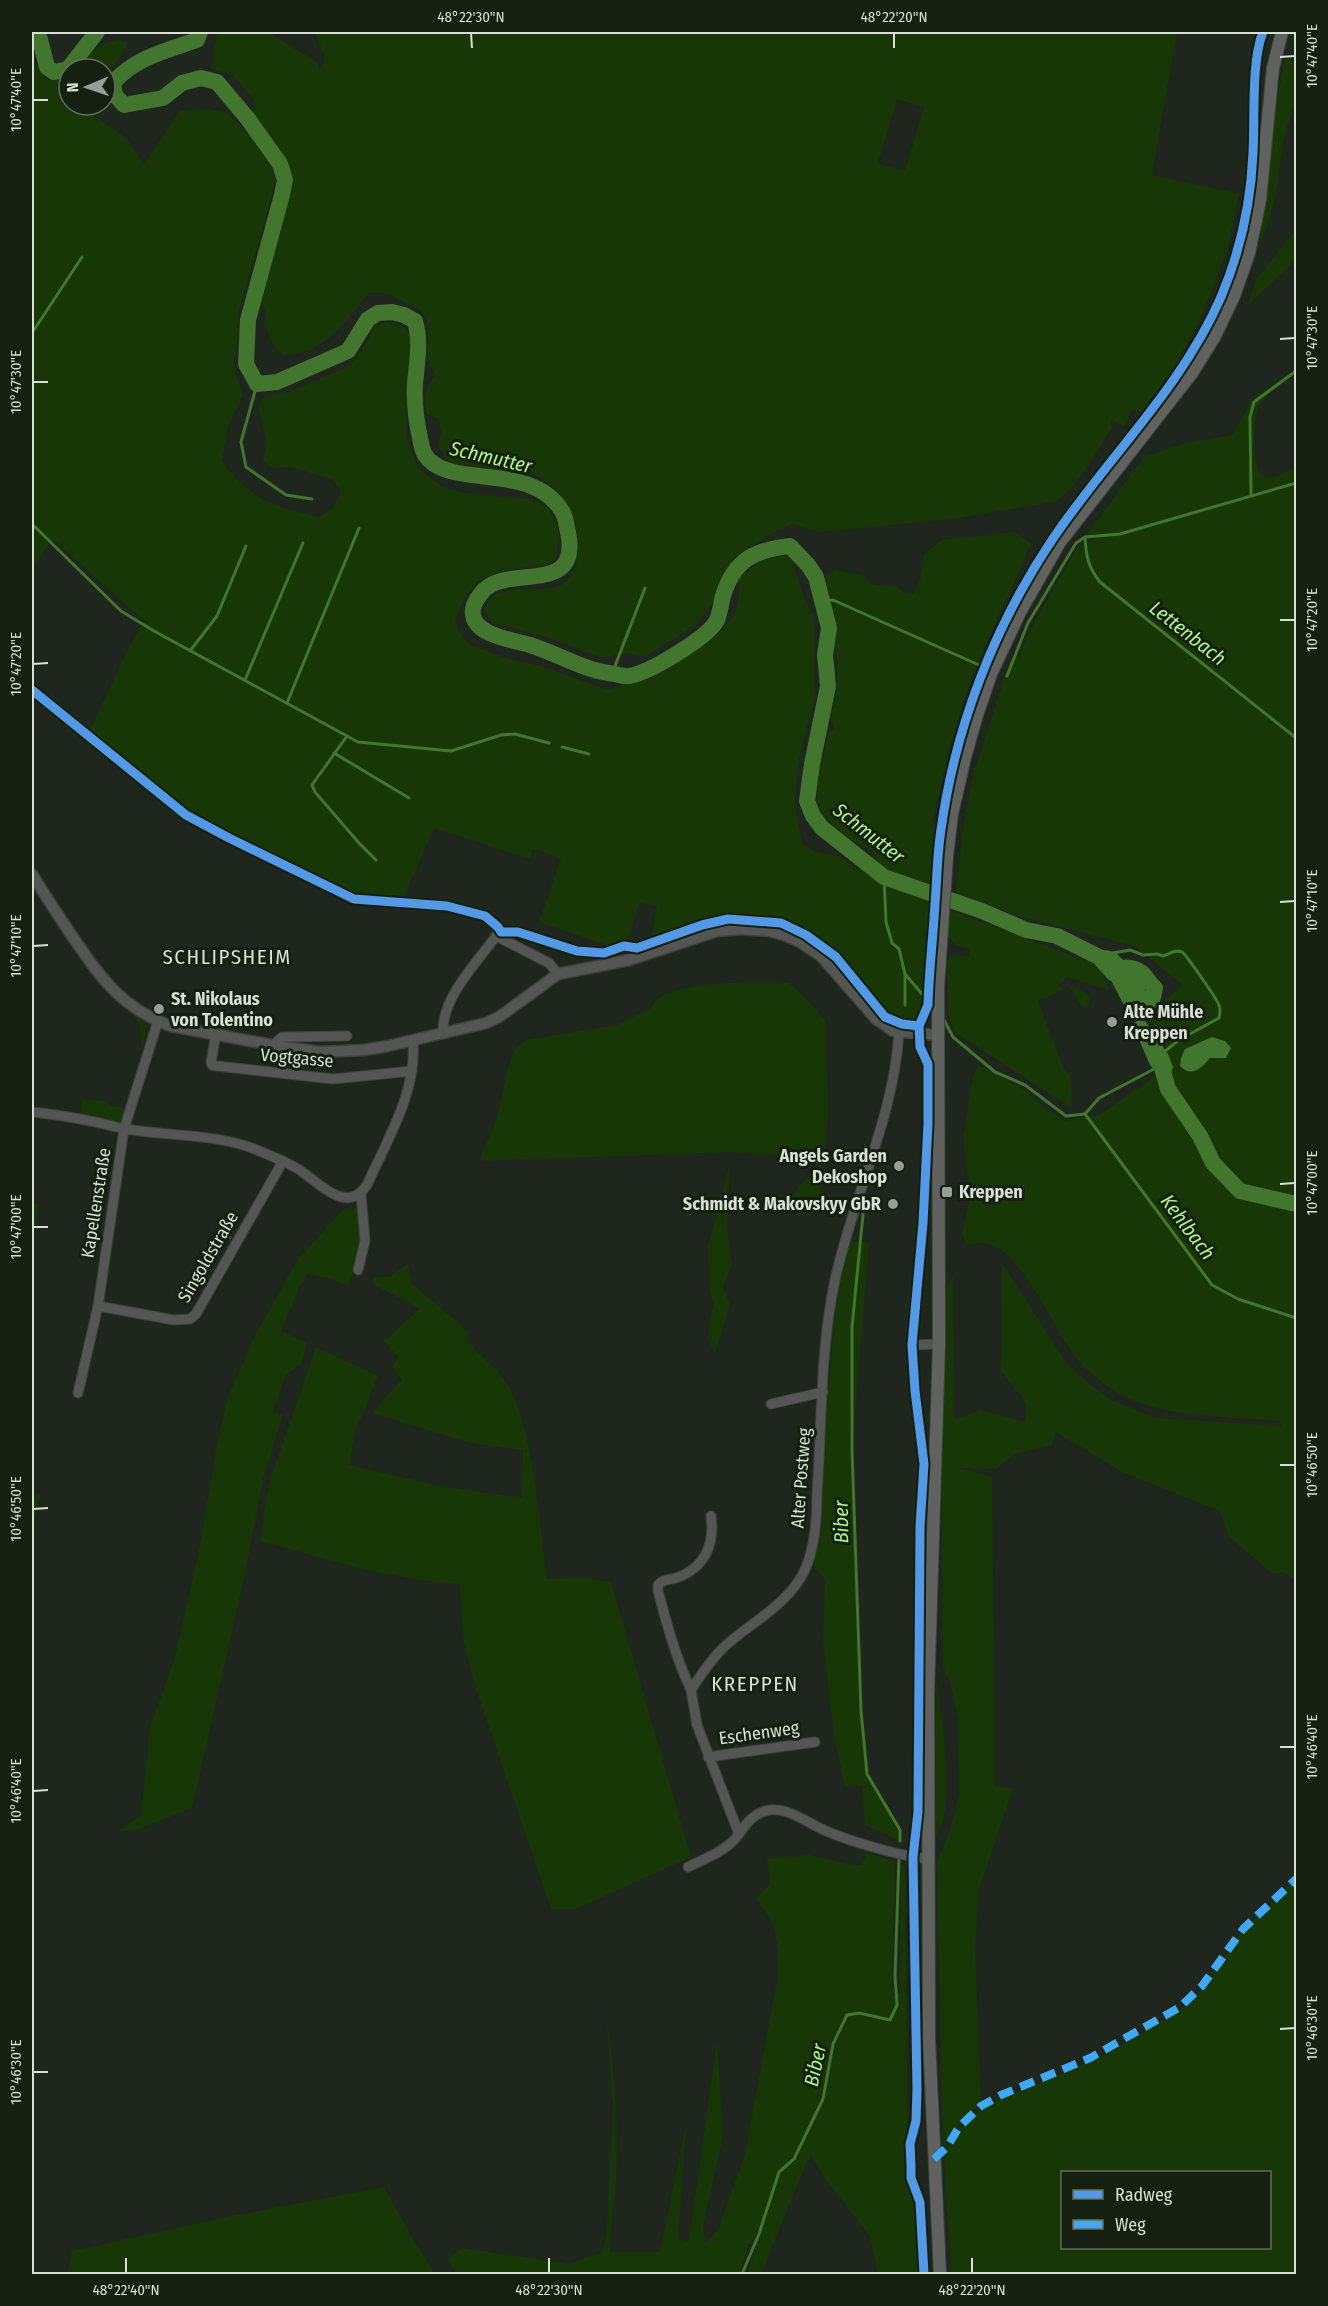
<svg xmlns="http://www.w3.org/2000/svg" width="1328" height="2306" viewBox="0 0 1328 2306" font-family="'Fira Sans Condensed',sans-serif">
	<rect width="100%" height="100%" fill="#1f261e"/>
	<g fill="#173806" fill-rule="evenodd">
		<path d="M217,32H267L317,62L319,70C332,57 317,46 315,32H1177L1152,175L1239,194L1227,251L1203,313L1180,357L1142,412L1132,410L1125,425L1122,426L1112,419L1111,422L1112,429C1094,454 1081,485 1054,502L952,519L819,532L793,524L767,536L733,559L714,601L696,625L645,657L627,653L602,658L544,636L493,623L484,609C486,606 488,600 491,598C511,580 559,601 572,574C590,537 568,485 528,472C521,470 513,473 506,472C496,471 488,468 479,466C470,465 460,464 451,464L438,446L441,433L439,419L427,414C425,398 424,387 436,375C416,355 438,329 422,312C418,308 410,305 405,303C392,295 385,291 369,293C347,320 322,357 283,355C259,334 272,320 260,298L294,182L288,167L252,111L257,104L233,75L212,68ZM897,99L924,107L905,171L878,163Z"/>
		<path d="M121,40L127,42C125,55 115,64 105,71V69H79C90,52 100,43 121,40Z"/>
		<path d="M32,54L33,62L47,80L69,75V105H88L86,110L126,138L144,165L180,111L209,109L226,112L247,132L266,155L276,178L270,203L239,310L238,338L233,366L243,395L228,426L222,461C253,502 271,505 319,517L333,508L341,492L332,479L290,467L273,468L263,461L267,441L258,407L264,396L287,393L349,366L365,346L374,326L386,322L401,325L412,337V356L407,383L406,437L418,468L443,487L465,493L529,499L548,507L558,526L557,557L546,566C522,567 492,568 474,586C465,595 460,609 455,620L460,633L469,644L506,658L541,666L608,690L665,669L717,635L734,616L739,598V579C755,563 766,556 790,555L806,603L814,619L815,695L799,760L794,799L802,843L814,851L838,856L859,869L877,857C868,847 857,844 846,837C801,804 819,778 829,732L835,730L831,717L837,687V659L825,576L836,570L861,575L874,585L896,586L904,593L913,594L920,580L924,555L941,540L1014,532L1031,543C1013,589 990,632 972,677C954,725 944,773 932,822L937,825L927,964L918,1020L908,1024C901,1021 892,1019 887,1014C874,1005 859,978 847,964C818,930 779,915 734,915C708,915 675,930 651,939L657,907L640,902L626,943L612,947L539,922L561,858L533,849L530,859L434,828L402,902L354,899L186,815L87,737L127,651L144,621L52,538L32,571Z"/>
		<path d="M1286,56L1296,65V101L1284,137L1277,187L1269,222L1258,249C1271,185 1271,119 1286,56Z"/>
		<path d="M1296,229V260L1247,306L1256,280Z"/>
		<path d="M1277,382L1279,386C1272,392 1263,398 1259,406C1253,419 1249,473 1266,477C1276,480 1288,471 1296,466V1580L1284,1572L1273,1574L1229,1537L1220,1511L1120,1471L1056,1432L1051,1446L1015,1454L996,1469L958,1468L992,1477L995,1786L1013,1789L979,1889L975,1947L981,2103L958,2126L943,2148L937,1863L951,1826L959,1795L958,1718L951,1685L943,1667L941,1398L945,1291L953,1276L954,1420L981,1410L1025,1422L1026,1403L1001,1371L1002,1263L1066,1362L1087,1382L1109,1399L1156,1418L1281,1426L1280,1421C1226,1416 1161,1419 1115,1391C1099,1381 1082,1367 1071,1351C1053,1325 1020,1251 989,1244C982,1242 973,1244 966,1244L962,1233L970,1197L963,1136L973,1077L978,1065L1023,1089L1043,1107L1065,1121L1099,1115L1150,1080L1168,1054L1149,1014L1183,985L1134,946L1020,916L956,892L963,827L974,773L1009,663L1019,655L1030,630L1077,548L1098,537H1085L1144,457L1186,443L1232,435L1255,396Z"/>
		<path d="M950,910L1099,966L1110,991L1068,977L1059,985L1063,990L1038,1001L1064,1069L1071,1077L1072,1108L957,1034L949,1020L947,960L954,955L970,957L969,949L958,946L948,937Z"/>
		<path d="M746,982L789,983L810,1002L826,1022L828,1116L820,1204L786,1203L823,1158L733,1152L479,1161L497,1118L508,1068L514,1050L526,1040L617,1025L651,1008C661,984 724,984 746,982Z"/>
		<path d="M1068,984L1087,994L1090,1001L1087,1007L1081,1005Z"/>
		<path d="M132,1013L140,1017L147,1026L142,1050L140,1026Z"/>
		<path d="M82,1100L107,1101L110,1106L124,1108L120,1122L81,1113Z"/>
		<path d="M730,1164L727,1228L732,1264L723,1287L730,1304L715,1354L708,1339L711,1314L714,1307L710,1292L708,1246Z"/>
		<path d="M32,1203L39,1204L34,1238L32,1237Z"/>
		<path d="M359,1208L358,1262L348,1287L332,1279L308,1274L300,1286L281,1331L307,1343L302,1363L286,1375L273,1411L283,1415L263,1479L245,1574L192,1808L137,1830L118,1831L141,1816L150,1728L175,1657L199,1551L217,1444L228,1397L255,1336L296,1262L342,1210Z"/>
		<path d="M851,1241L869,1243L852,1450L861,1711L867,1774L900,1830V1841L865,1825L862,1786H845L835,1742L823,1640L825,1579L813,1565L822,1533L824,1444L834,1325L842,1272Z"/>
		<path d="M408,1264L412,1284L468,1331L467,1339C477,1355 493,1364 504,1379C534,1422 539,1525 547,1579L586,1578L611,1582L691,1857L576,1909H551L476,1689L464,1644L460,1584C392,1580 326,1559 260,1541L269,1483L316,1347L378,1376L355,1433L349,1465L439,1486L522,1498L523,1450L470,1443L372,1413L402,1379L392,1367L398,1357L384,1341L420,1309L373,1284V1277H389Z"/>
		<path d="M41,1492L32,1536V1537V1496Z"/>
		<path d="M936,1676C941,1711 953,1791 942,1823C941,1827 938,1832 936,1835Z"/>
		<path d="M867,1852L895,1862L892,1975L893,1996L900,1993L901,1865H905L908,2125L905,2147L907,2177L914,2198L921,2274H878L870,2236L826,2180L810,2154L761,2274H747L769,2208L757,2233L748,2246L740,2274H456L448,2259L463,2248L568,2264L603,2252L607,2229L613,2105L606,2013C614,2068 619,2123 616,2179C614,2203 611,2228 609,2252H660L687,2119L678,2239L689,2241L717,2041L723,2136L703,2226L705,2244L718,2230L745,2154L777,1981L778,1950L773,1923L756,1898L770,1884L767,1859L809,1855L852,1865H862ZM846,2022L834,2045L824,2100L795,2161L790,2166C797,2144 812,2124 820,2101C828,2080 823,2035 846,2022Z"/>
		<path d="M1296,1879V2274H951L944,2151L961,2128L983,2107L1105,2055L1183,2008L1204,1988L1243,1929ZM1062,2172H1270V2248H1062Z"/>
		<path d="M384,2187L414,2241L435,2274H67L72,2251L232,2216Z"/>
	</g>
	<g fill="#42752d">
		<path d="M1103,950C1108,950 1113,951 1117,954C1128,964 1152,990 1148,1005L1141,1011L1138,1007L1141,1015L1168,1054L1173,1067L1167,1084L1150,1065L1132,1024L1136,1022L1132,1010L1127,1011L1104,967L1097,961L1099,953Z"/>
		<path d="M1212,1037L1225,1041L1231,1048L1226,1058H1210C1202,1068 1191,1078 1180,1066L1181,1058L1185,1049Z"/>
	</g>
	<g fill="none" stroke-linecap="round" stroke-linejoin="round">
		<g stroke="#42752d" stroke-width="3">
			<path d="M32,333L82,257"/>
			<path d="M257,384L241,442L246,467L286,495L312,499"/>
			<path d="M1251,494L1250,417L1254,402L1296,371"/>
			<path d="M32,524L121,611L154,631L358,742L451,751L501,735L515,734L549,743"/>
			<path d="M1085,537C1086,556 1088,567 1100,582L1296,738"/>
			<path d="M823,601L833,600L979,665"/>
			<path d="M190,651L217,616L246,546"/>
			<path d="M612,674L645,588"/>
			<path d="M1007,676L1028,623L1076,543L1085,537L1120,534L1296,483"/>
			<path d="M245,680L303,543"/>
			<path d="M287,703L359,528"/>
			<path d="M347,736L312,785L315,792L359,843L376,860"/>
			<path d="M562,747L589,754"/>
			<path d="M334,753L409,798"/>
			<path d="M884,877L886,922L892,943L899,949L905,974V1005"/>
			<path d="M1113,953L1130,950L1143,955L1157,954L1163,956C1170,954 1175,949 1182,952C1185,953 1216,998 1218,1003C1221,1008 1220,1012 1219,1018L1179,1040L1164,1052"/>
			<path d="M905,974L933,1007"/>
			<path d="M942,1016L953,1037L995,1072L1025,1085L1066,1116L1085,1114L1212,1285L1238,1299L1296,1318"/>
			<path d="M1085,1114L1099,1098L1156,1068"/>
			<path d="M865,1194L852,1327V1450L861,1711L867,1774L900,1830V1841"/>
			<path d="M742,2274L759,2234L779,2172L794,2159L823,2099L833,2044L847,2015L859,2013L890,2020L897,2005L895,1976L899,1858"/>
		</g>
		<g stroke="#42752d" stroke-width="16">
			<path d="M38,32L47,67L54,72L68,69L97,32"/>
			<path d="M200,32L197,40C168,50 134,58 113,83L115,95L124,105L163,98L182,83L201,78L217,82L248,119L280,164L285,180L282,195L248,320L246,364L257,384L277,382L348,351L368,319L378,313L392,312L404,315L415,321C421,342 417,362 415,384C414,402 416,420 420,438C421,443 422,450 425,455C449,491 531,460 562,511C566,516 566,526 568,532C582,600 502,560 480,595C475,602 472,606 473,615C476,636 514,640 530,645C559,654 584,671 615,674C619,675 625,677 629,676C649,673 705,639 716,622C720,615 721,603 723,596C734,560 754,550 790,546L808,565L816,577L829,628L825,655L828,686L812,764L807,801L813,816L822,828L884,877L982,911L1026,930L1057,936L1099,957L1113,973"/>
			<path d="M1114,973L1111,969C1123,967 1136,965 1145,976C1149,981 1150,984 1155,988L1153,997L1149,1002"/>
			<path d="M1160,1061L1168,1089L1200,1136L1213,1163L1240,1191L1296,1204"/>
		</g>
		<defs>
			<g id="minor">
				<path d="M899,1032C894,1118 853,1196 835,1280C820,1350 822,1423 817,1494C817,1521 815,1555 800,1579C779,1611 748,1624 722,1649C710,1661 700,1676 691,1690L697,1725L739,1834C747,1822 755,1812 770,1810C790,1808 809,1824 826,1831C852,1842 900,1856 928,1859"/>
				<path d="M216,1034L211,1062L212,1065L217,1066L333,1079L412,1071"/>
				<path d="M443,1034C441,998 476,964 496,936L549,963L558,974"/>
				<path d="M273,1045L282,1037L347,1036"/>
				<path d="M32,1112C51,1114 71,1117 90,1121C102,1123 114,1127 126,1129C166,1136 220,1134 257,1150C271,1156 285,1161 298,1169C319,1182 346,1216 367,1185C387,1140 417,1092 413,1042"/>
				<path d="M923,1223L912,1345L915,1391L924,1464"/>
				<path d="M358,1270L365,1241L361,1194"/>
				<path d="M98,1306L174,1320L190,1319L196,1314L283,1161"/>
				<path d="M912,1345L939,1344"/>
				<path d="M78,1393L98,1306L124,1129L158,1021"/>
				<path d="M771,1404L823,1392"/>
				<path d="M691,1690C676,1658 667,1625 658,1591V1585C663,1579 669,1580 676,1578C705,1568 715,1544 711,1516"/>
				<path d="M708,1757L815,1742"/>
				<path d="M688,1867C706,1858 727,1851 739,1834"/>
			</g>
			<path id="tertiary" d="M32,874C44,894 57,913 70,933C99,975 120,1008 171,1026L277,1046L321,1052L364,1050L388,1046L486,1023L499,1017L558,974L629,960L717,931L741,929L769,931L784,935L800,942L821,956L876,1019L893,1031L937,1035"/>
			<path id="secondary" d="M940,2274L929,2039L928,1694L939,1344L938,987L947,856L952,814L965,757L977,715L991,674L1020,612L1060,542L1192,373L1215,336L1234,296L1249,253L1260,200L1273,68L1282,32"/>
		</defs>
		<use href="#minor" stroke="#3d433c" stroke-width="11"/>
		<use href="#tertiary" stroke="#3d433c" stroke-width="13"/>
		<use href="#secondary" stroke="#3d433c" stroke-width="14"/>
		<use href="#minor" stroke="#545654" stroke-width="9"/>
		<use href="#tertiary" stroke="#545654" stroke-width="10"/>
		<use href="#secondary" stroke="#5f625e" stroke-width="12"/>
		<path stroke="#3fa9f5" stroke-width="8" stroke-dasharray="15 8" stroke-linecap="butt" d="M934,2159L947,2147L959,2127L981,2106L1001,2095L1090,2058L1180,2007L1202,1986L1243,1929L1296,1879"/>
		<defs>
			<g id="cycleway">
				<path d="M32,690L186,815L229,838L354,899L447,906L485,916L498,927L501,932H518L577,951L604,953L624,946L637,948L702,925L728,919L781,923L806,935L836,957L885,1017L902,1024L919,1026"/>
				<path d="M924,2274L920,2202L911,2178V2165L910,2144L916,2121L917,2089L913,1857L918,1812L920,1527L924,1464L915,1391L912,1345L923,1223L928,1124V1064L920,1047L919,1026L928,1005C929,971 933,938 935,904C937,880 937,855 941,830C955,727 994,627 1052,540C1107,458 1181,389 1221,297C1240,252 1251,201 1253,153C1255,119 1251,61 1263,32"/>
			</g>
		</defs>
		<use href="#cycleway" stroke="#152011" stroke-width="13"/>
		<use href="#cycleway" stroke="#5399e6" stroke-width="9"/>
	</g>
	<path fill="none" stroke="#d8dfd5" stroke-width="2" d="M471,33L472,48M894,33V48M1280,57L1295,56M33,100H48M1280,339L1295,338M33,382H48M1280,620H1295M33,664L48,663M1280,902L1295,901M33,946L48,945M1280,1184L1295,1183M33,1227H48M1280,1465H1295M33,1509L48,1508M1280,1747H1295M33,1791L48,1790M1280,2029L1295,2028M33,2072H48M126,2258V2273M549,2258V2273M972,2258V2273"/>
	<g fill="#979e95" stroke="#152011" stroke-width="2">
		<circle cx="159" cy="1009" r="6"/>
		<circle cx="1112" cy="1022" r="6"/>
		<circle cx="899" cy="1166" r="6"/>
		<rect x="941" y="1186" width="12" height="12" rx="3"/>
		<circle cx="893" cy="1204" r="6"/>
	</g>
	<g text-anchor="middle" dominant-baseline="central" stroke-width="6" stroke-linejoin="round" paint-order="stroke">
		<g font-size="18" font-weight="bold" fill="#d8dfd5" stroke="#152011" text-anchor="start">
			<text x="171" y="999">St. Nikolaus<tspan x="171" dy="21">von Tolentino</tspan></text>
			<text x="1124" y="1012">Alte Mühle<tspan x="1124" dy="21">Kreppen</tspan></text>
			<text x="887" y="1156" text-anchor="end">Angels Garden<tspan x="887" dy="21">Dekoshop</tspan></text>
			<text x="959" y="1192">Kreppen</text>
			<text x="881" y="1204" text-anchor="end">Schmidt &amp; Makovskyy GbR</text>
		</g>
		<g font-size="18" fill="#d8dfd5" stroke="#152011">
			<text transform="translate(297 1058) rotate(5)">Vogtgasse</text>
			<text transform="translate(96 1203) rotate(-81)">Kapellenstraße</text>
			<text transform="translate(208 1257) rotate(-60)">Singoldstraße</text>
			<text transform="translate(801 1478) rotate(-86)">Alter Postweg</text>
			<text transform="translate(759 1733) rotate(-8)">Eschenweg</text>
		</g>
		<g font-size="20" font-style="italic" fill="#abf58d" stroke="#152011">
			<text transform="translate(491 457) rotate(13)">Schmutter</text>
			<text transform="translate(1188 633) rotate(38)">Lettenbach</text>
			<text transform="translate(869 833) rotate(38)">Schmutter</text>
			<text transform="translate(1188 1227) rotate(53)">Kehlbach</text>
			<text transform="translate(841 1522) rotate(-91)">Biber</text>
			<text transform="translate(815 2065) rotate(-78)">Biber</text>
		</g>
		<g font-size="21" letter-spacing="1.5" fill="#d8dfd5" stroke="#152011">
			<text x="227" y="957">SCHLIPSHEIM</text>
			<text x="755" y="1684">KREPPEN</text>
		</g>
	</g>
	<rect width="1328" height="2306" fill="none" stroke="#152011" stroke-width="66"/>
	<rect x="1061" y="2171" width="210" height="78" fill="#152011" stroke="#636c5f" stroke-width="1.5"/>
	<rect x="1073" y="2190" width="30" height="9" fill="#5399e6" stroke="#636c5f" stroke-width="1.5"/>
	<text x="1115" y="2201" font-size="18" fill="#d8dfd5">Radweg</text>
	<rect x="1073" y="2220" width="30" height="9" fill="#3fa9f5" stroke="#636c5f" stroke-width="1.5"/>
	<text x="1115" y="2231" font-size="18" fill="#d8dfd5">Weg</text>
	<g transform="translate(87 87) rotate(268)"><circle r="28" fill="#152011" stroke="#636c5f" stroke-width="1.5"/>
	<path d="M0-4.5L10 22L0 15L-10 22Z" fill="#979e95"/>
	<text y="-9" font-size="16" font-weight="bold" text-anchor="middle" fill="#d8dfd5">N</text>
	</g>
	<rect x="33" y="33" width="1262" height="2240" fill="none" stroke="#d8dfd5" stroke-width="2"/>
	<g font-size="15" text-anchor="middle" fill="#d8dfd5">
		<text x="471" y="22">48°22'30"N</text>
		<text x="894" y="22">48°22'20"N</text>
		<text transform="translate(1312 56) rotate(-90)" y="5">10°47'40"E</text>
		<text transform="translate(16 100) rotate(-90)" y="5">10°47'40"E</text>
		<text transform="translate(1312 338) rotate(-90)" y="5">10°47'30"E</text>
		<text transform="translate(16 382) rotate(-90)" y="5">10°47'30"E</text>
		<text transform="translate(1312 620) rotate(-90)" y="5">10°47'20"E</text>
		<text transform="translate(16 664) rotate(-90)" y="5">10°47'20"E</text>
		<text transform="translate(1312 901) rotate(-90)" y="5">10°47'10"E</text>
		<text transform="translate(16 946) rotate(-90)" y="5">10°47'10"E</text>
		<text transform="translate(1312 1183) rotate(-90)" y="5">10°47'00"E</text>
		<text transform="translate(16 1227) rotate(-90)" y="5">10°47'00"E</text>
		<text transform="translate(1312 1465) rotate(-90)" y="5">10°46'50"E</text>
		<text transform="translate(16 1509) rotate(-90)" y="5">10°46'50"E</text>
		<text transform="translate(1312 1747) rotate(-90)" y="5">10°46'40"E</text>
		<text transform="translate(16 1791) rotate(-90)" y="5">10°46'40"E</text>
		<text transform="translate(1312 2028) rotate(-90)" y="5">10°46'30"E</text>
		<text transform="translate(16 2072) rotate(-90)" y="5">10°46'30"E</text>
		<text x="126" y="2295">48°22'40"N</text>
		<text x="549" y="2295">48°22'30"N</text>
		<text x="972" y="2295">48°22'20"N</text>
	</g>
</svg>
